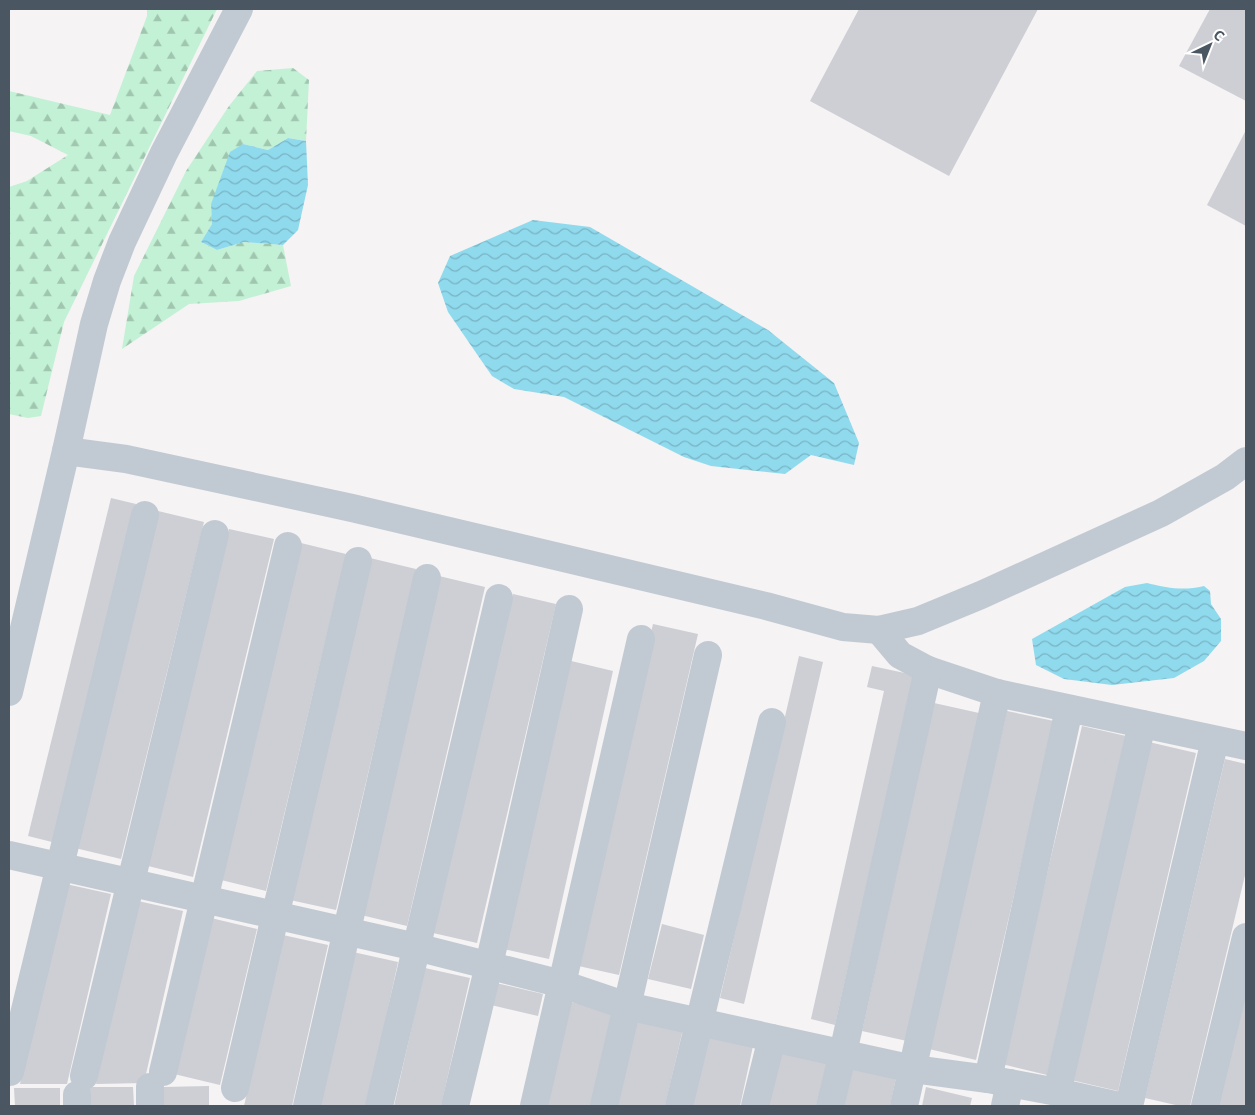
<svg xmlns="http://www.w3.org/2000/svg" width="1255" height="1115" viewBox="0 0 1255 1115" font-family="'Open Sans',sans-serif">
	<defs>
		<pattern id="forest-firs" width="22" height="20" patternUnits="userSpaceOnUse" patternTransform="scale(1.25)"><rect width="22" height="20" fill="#c3f1d5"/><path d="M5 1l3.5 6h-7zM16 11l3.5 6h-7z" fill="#a0c6b0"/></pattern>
		<pattern id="water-waves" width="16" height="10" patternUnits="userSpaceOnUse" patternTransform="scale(1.25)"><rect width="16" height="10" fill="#90daee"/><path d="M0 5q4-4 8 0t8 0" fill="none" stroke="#78b4c4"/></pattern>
	</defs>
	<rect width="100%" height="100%" fill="#f5f3f3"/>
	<g fill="url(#forest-firs)">
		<path d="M147,9H217L64,322L41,416L28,418L9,414V187L27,181L68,155L31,136L9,131V91L110,115L147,16Z"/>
		<path d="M293,68L309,80L306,141L288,138L268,150L243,144L211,204L212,224L201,242L217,250L244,242L283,245L291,286L239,301L189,304L122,349L134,276L186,171L229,106L257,71Z"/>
	</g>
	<g fill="url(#water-waves)">
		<path d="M288,138L306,141L308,185L298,230L283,245L244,242L217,250L201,242L212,224L211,204L230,152L243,144L268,150Z"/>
		<path d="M533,220L590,227L768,330L834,383L859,443L854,465L811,455L785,474L711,466L684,457L564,397L514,389L492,376L448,312L438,283L450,256Z"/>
		<path d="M1147,583C1168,588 1183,591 1204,586L1210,591L1211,604L1221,619V641L1204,661L1174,678L1112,685L1064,679L1036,665L1032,639L1125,587Z"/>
	</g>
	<g fill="#cdcfd5">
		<path d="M859,9H1038L949,176L810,101Z"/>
		<path d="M1210,9H1246V101L1179,66Z"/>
		<path d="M1246,130V226L1207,205Z"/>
		<path d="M111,498L136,504L52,842L28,836Z"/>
		<path d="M158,511L204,522L121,859L75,848Z"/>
		<path d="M229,529L274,539L193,877L148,866Z"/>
		<path d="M301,543L346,554L266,891L221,880Z"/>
		<path d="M370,558L416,569L336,910L290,900Z"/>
		<path d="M439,576L485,587L407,926L361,915Z"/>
		<path d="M513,594L556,604L477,943L433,933Z"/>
		<path d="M653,624L698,634L619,975L574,965Z"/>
		<path d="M799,656L823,662L744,1004L720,998Z"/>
		<path d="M567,660L613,671L549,959L503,949Z"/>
		<path d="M872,666L914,675L835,1025L811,1019L884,691L867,687Z"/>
		<path d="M934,703L979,713L907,1041L862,1031Z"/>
		<path d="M1007,711L1054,721L976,1060L929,1049Z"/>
		<path d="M1082,726L1126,736L1047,1075L1002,1064Z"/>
		<path d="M1149,742L1196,753L1118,1091L1071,1080Z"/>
		<path d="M1225,759L1246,764V871L1190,1106H1180L1145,1098Z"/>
		<path d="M66,884L111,894L67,1084H20Z"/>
		<path d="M138,901L183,911L144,1083L96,1084Z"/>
		<path d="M211,918L257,929L220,1085L174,1074Z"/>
		<path d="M662,924L704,935L691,989L648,979Z"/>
		<path d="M283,935L328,945L292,1106H244Z"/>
		<path d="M353,952L398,962L367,1106H320Z"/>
		<path d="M425,968L470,978L441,1106H394Z"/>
		<path d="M496,983L543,994L538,1016L491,1005Z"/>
		<path d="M1246,992V1106H1218Z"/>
		<path d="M566,1001L612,1011L591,1106H543Z"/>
		<path d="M638,1018L683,1029L665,1106H617Z"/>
		<path d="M707,1036L753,1046L740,1106H691Z"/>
		<path d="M781,1050L827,1062L816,1106H768Z"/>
		<path d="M852,1068L896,1078L890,1106H843Z"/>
		<path d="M209,1086V1106H163V1087Z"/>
		<path d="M87,1087H133L134,1106H88Z"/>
		<path d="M926,1087L972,1098L970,1106H922Z"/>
		<path d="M14,1088H60V1106H15Z"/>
	</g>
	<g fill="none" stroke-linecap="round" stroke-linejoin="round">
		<g stroke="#c1cad2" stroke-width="28">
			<path d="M66,451L126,459L352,508L766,606L843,627L879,630L918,621L981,595L1161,513L1225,477L1246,461"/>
			<path d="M879,630L900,655L928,670L997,693L1246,746"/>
			<path d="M9,692L66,451L94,324L107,281L122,242L164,153L239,9"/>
			<path d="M9,855L416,947L562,984L627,1006L913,1069L988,1079L1057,1092L1119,1106"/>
			<path d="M10,1072L145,515"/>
			<path d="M163,1072L288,546"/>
			<path d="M84,1076L215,534"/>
			<path d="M988,1079L1069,709"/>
			<path d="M150,1087V1106"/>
			<path d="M235,1088L358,561"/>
			<path d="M1057,1092L1142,724"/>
			<path d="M77,1095V1106"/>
			<path d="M307,1106L427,578"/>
			<path d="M379,1106L499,598"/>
			<path d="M455,1106L489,965L569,609"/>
			<path d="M534,1106L641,639"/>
			<path d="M604,1106L708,655"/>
			<path d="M679,1106L772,722"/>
			<path d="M755,1106L772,1038"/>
			<path d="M830,1106L843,1053L928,670"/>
			<path d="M904,1106L997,693"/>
			<path d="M1005,1106L1010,1083"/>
			<path d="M1129,1106L1215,740"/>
			<path d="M1205,1106L1246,937"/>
		</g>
	</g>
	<rect width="1255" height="1115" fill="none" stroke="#4a5661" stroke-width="20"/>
	<g transform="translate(1210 45) rotate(43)" stroke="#ffffff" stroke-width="4" paint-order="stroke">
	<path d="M0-4L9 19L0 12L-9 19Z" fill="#4a5661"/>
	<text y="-8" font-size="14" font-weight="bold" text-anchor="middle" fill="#4a5661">С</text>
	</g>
</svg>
